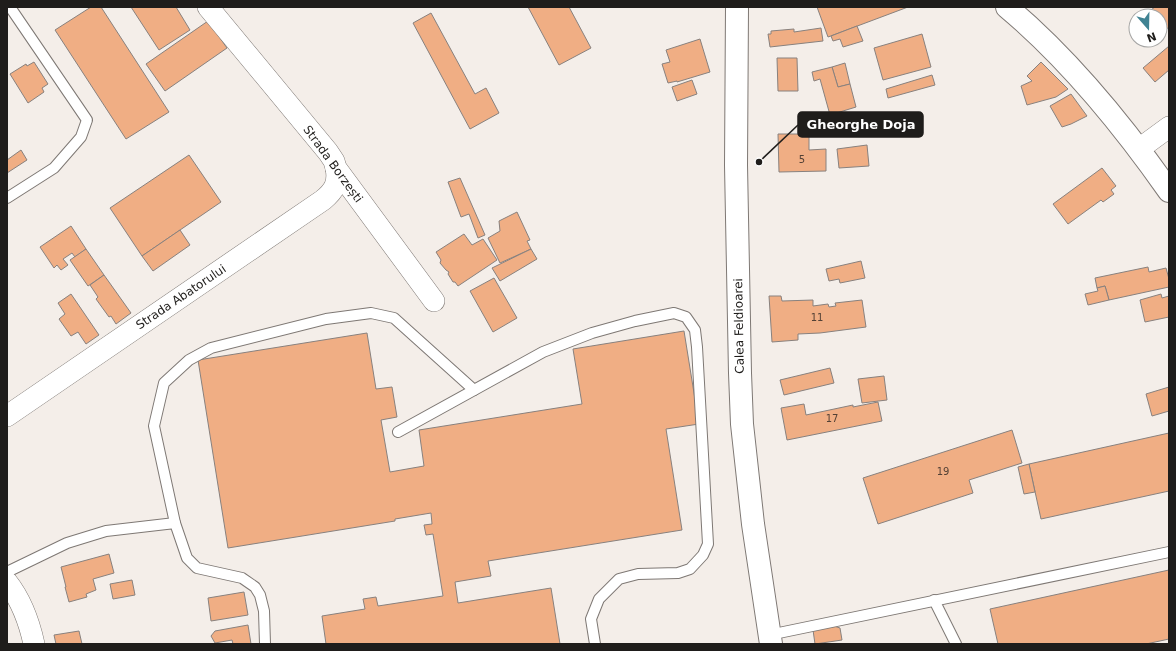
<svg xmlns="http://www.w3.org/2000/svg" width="1176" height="651" viewBox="0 0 1176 651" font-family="'DejaVu Sans',sans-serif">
	<rect width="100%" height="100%" fill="#f4eee9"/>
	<g fill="#f0ae84" stroke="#88817e">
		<path d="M91,7H101L169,112L126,139L55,30Z"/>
		<path d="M131,7H176L190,30L159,50Z"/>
		<path d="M528,7H569L591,48L559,65Z"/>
		<path d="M817,7H908L828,37Z"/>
		<path d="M1155,7H1169V27L1160,34V16H1151L1148,12Z"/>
		<path d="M431,13L475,94L486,88L499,113L470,129L413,23Z"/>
		<path d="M208,21L227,48L165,91L146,64Z"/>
		<path d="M857,26L863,41L843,47L840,39L833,41L831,36Z"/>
		<path d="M821,28L823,41L770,47L768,34H771V31L794,29V32Z"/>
		<path d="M922,34L931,67L883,80L874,48Z"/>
		<path d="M700,39L710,72L677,82V81L668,83L662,64L670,62L666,50Z"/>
		<path d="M1169,46V70L1155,82L1143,68Z"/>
		<path d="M777,58H797L798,91H778Z"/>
		<path d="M34,62L48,84L42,88L44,92L28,103L10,74L26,64L27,66Z"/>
		<path d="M1041,62L1068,89L1056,97L1027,105L1021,86L1032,81L1027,76Z"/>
		<path d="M845,63L850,84L838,87L832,67Z"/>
		<path d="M832,67L838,87L850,84L856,107L830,115L820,79L814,81L812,72Z"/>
		<path d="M932,75L935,85L888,98L886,89Z"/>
		<path d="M692,80L697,94L677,101L672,87Z"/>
		<path d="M1071,94L1087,116L1071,124L1062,127L1050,106Z"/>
		<path d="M778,134H809V150L826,149V171L779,172Z"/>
		<path d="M867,145L869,166L839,168L837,149Z"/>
		<path d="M21,150L27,160L7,173V160Z"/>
		<path d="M189,155L221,202L142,256L110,208Z"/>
		<path d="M1102,168L1116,186L1111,190L1114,194L1103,202L1101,200L1068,224L1053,204Z"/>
		<path d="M460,178L485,235L478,238L469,214L461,217L448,182Z"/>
		<path d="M517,212L530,240L527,241L531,249L500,263L488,238L500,231L499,221Z"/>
		<path d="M71,226L86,249L75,257L72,253L63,259L68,265L61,270L57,265L54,268L40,247Z"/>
		<path d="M180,230L190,245L153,271L142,256Z"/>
		<path d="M464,234L472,245L483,239L497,260L458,286L455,282H453L448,274L449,272L446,270L440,263L441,260L436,252Z"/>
		<path d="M86,249L104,275L88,286L70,260Z"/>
		<path d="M531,249L537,259L500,281L492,268Z"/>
		<path d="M861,261L865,278L840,283L839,279L829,281L826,269Z"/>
		<path d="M1148,267L1149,272L1166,268L1169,279V287L1109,300L1105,286L1097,288L1095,278Z"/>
		<path d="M104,275L131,313L116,324L111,316L109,317L96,299L98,297L90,285Z"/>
		<path d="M494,278L517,318L493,332L470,291Z"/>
		<path d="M1105,286L1109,300L1088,305L1085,294L1098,291L1097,288Z"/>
		<path d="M71,294L99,335L86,344L78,332L71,336L59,319L65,314L58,303Z"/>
		<path d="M1161,294L1162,298L1169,296V317L1145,322L1140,300Z"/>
		<path d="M769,296H781L782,301L813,300V306L828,304L829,307L836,306L835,303L862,300L866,327L820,333L798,334V340L772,342Z"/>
		<path d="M684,331L699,424L666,429L682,530L488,561L491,576L455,582L458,603L551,588L560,644H326L322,616L365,609L363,599L376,597L378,606L443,596L433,534L426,535L424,525L432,524L431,513L395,519V521L228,548L198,360L367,333L376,389L392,387L397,417L381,420L390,472L424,466L419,430L582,404L573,349Z"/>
		<path d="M830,368L834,383L784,395L780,380Z"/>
		<path d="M884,376L887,400L862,403L858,379Z"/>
		<path d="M1169,387V411L1152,416L1146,394Z"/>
		<path d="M878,402L882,421L787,440L781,408L804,404L806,415L853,405V407Z"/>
		<path d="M1012,430L1022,463L969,480L973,493L878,524L863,478Z"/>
		<path d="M1169,433V491L1041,519L1029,464Z"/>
		<path d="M1029,464L1035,492L1024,494L1018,467Z"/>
		<path d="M109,554L114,573L93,579L96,590L86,594L87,597L69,602L65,587H66L61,567Z"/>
		<path d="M1169,570V639L1146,644H998L990,609Z"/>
		<path d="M132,580L135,595L113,599L110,584Z"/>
		<path d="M244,592L248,615L211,621L208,598Z"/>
		<path d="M248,625L251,644H233L232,640L215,643L211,636L215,631Z"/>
		<path d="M834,626L840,628L842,640L815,644L813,630Z"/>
		<path d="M79,631L82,644H56L54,635Z"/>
	</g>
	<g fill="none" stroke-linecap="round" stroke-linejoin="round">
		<defs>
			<g id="service">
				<path d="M7,198L54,168L81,137L87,120L10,7"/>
				<path d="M398,432L543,352L592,333L635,321L674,313L686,317L695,330L697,347L708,544L703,555L690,569L678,573L638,574L619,579L599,599L591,619L595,644"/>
				<path d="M175,523L154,426L164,383L189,360L211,348L326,319L371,313L394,318L474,390"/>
				<path d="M7,572L67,543L106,531L175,523L187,558L197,568L242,578L255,587L260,595L264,611L265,644"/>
				<path d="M934,600L956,644"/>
				<path d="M769,635L1169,552"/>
			</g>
			<g id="minor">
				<path d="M208,7L328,152L334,161L336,168L434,301"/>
				<path d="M1139,149L1169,127"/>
				<path d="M7,416L323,200C334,191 339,183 336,168"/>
				<path d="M7,582C22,601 29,621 34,644"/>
			</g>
			<path id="tertiary" d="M1007,7C1070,60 1122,124 1169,191"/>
			<path id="secondary" d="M737,7L736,165L740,373L742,424L753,524L771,644"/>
		</defs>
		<use href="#service" stroke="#7e7874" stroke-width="12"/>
		<use href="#minor" stroke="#7e7874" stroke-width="22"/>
		<use href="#tertiary" stroke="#7e7874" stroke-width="24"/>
		<use href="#secondary" stroke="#7e7874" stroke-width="24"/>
		<use href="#service" stroke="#fff" stroke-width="10"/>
		<use href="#minor" stroke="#fff" stroke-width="21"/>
		<use href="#tertiary" stroke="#fff" stroke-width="22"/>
		<use href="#secondary" stroke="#fff" stroke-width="22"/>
	</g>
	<g text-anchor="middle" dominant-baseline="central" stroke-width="3" stroke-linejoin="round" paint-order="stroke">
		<g font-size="10" fill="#534135">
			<text x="802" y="159">5</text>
			<text x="817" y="317">11</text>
			<text x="832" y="418">17</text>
			<text x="943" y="471">19</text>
		</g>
		<g font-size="12" fill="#1f1d1b" stroke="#fff">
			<text transform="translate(333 164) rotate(54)">Strada Borzești</text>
			<text transform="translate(181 297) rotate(-34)">Strada Abatorului</text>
			<text transform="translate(739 326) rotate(-91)">Calea Feldioarei</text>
		</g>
	</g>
	<path fill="none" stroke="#1f1d1b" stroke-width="1.5" d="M759 162L798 125"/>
	<circle fill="#1f1d1b" stroke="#fff" stroke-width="1.5" cx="759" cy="162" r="4"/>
	<rect fill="#1f1d1b" stroke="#1f1d1b" stroke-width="1.5" x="798" y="112" width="125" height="25" rx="4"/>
	<g font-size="13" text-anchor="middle" font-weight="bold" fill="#fff">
		<text x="861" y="129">Gheorghe Doja</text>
	</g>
	<rect width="1176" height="651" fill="none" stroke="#1f1d1b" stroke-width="16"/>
	<g transform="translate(1148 28) rotate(160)"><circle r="19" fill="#ffffff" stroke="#a5a5a4"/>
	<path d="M0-3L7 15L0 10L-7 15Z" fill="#408393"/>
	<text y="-6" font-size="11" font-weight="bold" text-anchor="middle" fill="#1f1d1b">N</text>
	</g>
</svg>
